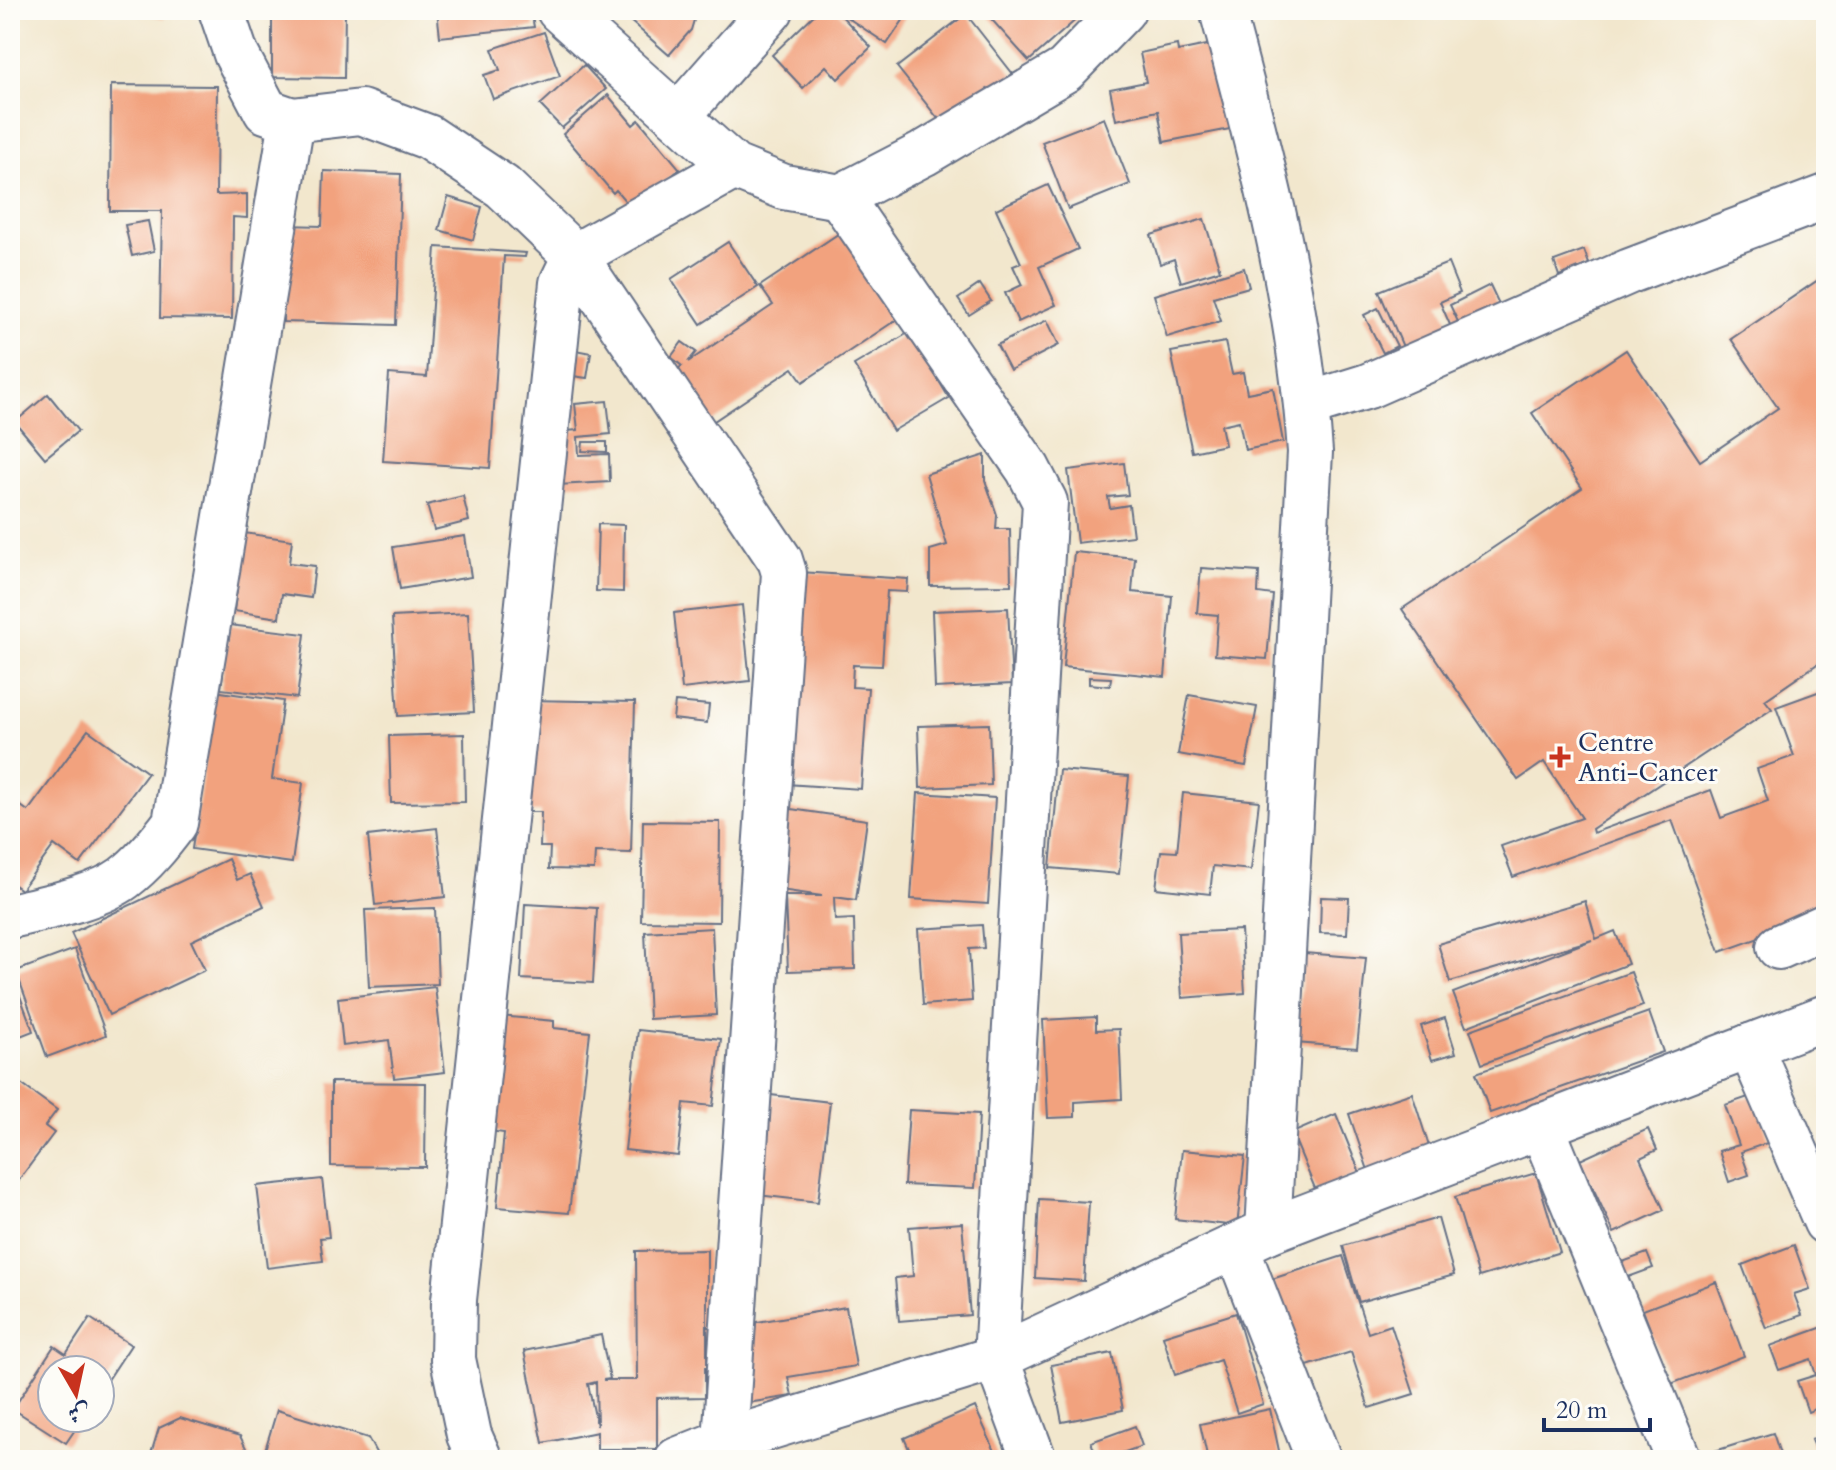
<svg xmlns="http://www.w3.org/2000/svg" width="1836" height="1470" viewBox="0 0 1836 1470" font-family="Cardo,Amiri,serif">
	<rect width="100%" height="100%" fill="#fdfcf7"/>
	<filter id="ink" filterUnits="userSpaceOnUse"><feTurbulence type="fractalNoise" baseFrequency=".0125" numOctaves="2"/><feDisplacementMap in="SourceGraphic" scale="16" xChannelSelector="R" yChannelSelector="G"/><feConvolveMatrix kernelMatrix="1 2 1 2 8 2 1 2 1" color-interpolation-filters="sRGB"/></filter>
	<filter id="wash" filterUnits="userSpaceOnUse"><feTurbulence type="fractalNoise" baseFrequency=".006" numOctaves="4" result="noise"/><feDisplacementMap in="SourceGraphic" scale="32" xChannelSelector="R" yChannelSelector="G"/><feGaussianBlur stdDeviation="1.8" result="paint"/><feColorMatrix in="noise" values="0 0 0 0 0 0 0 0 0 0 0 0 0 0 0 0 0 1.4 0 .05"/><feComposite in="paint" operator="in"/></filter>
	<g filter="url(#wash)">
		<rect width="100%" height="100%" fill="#f2e7cd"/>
		<g id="blocks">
			<g fill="#f2a27e" fill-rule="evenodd">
				<path d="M129,10H165L164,18Z"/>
				<path d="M237,10H345L344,78L272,77V14H237Z"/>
				<path d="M437,10H531L534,27L440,37Z"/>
				<path d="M622,10H697L691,30L669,55L621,13Z"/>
				<path d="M819,10H910L887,44L836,10L871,47L838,79L826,66L803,88L772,55Z"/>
				<path d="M983,10H1072L1079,17L1029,61Z"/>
				<path d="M966,14L1013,74L944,126L897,67Z"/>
				<path d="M544,32L560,76L493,99L484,75L500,70L492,49Z"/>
				<path d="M1212,44L1230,129L1164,142L1158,111L1116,120L1110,89L1146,82L1140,53L1177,45L1178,51Z"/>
				<path d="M584,65L606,89L562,128L540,105Z"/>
				<path d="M111,85L217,86L216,195L247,194V218L233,217L232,319L160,318L162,211H110Z"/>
				<path d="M608,95L633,125L639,120L680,169L632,209L616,190L613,193L563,134Z"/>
				<path d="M1104,118L1130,184L1068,209L1042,142Z"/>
				<path d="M324,171L401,174L396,325L283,322L286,225L322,226Z"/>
				<path d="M1048,185L1078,249L1039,267L1056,305L1018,322L1005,293L1022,285L1013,266L1021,263L996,209Z"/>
				<path d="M448,197L482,207L473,240L439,230Z"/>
				<path d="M1204,219L1220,270L1181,282L1174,259L1160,264L1151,235Z"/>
				<path d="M148,221L154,251L132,256L125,225Z"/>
				<path d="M847,228L905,314L803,382L793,368L708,425L673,372L682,366L671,357L682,342L696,352L688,362L773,305L760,286Z"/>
				<path d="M728,242L758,287L701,324L671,279Z"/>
				<path d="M436,247L526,253L525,257L504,256L490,468L383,461L389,374L427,377Z"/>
				<path d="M1584,250L1589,264L1559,276L1554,261Z"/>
				<path d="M1448,263L1460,293L1440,302L1451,327L1403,347L1379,291Z"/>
				<path d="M1244,268L1249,287L1213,297L1221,321L1167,337L1154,295Z"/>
				<path d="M1824,276L1826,658L1765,700L1772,709L1592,829L1593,833L1711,790L1721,818L1768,801L1757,769L1794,756L1776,707L1826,689V914L1720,952L1672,820L1513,877L1501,846L1582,818L1544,762L1518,780L1402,609L1582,488L1532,413L1626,350L1700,461L1778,408L1731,339Z"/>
				<path d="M980,284L991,301L969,315L958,299Z"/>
				<path d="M1490,285L1499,304L1459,324L1450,305Z"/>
				<path d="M1378,308L1397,346L1383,353L1364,315Z"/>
				<path d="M1047,320L1059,345L1010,370L997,345Z"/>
				<path d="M910,332L949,398L893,431L854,365Z"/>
				<path d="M1225,342L1232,374L1243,372L1247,393L1273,388L1283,442L1245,450L1239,421L1221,425L1225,445L1192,452L1171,352Z"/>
				<path d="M570,349L591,353L587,378L566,375Z"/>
				<path d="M48,394L78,431L45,458L15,422Z"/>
				<path d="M607,401L611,434L578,437L579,455L609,454L610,482L558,485L554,432L578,430L575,404Z"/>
				<path d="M583,442H607V452L582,451Z"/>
				<path d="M985,455V480L997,515L996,529H1010L1011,585L930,586V550L947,545L926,474Z"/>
				<path d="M1124,463L1128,495L1108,497L1110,508L1129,505L1133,536L1077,543L1068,470Z"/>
				<path d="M463,496L469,521L434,530L427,505Z"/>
				<path d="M598,524L624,525L623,592L596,591Z"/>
				<path d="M244,533L292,540L289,563L315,566L311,598L282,594L279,618L234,611Z"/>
				<path d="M465,536L471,577L400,589L393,547Z"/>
				<path d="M1074,552L1135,558L1132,592L1172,596L1165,677L1063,667Z"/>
				<path d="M1201,568L1259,572L1258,593L1273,595L1267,659L1215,655L1218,615L1197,613Z"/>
				<path d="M800,572L908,579L907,592L887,591L882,666L853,665L852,687L868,688L861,789L786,784Z"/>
				<path d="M742,605L750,681L682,689L674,613Z"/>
				<path d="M1008,608L1012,684L935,688L932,611Z"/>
				<path d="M468,613L474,712L398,716L392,617Z"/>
				<path d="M229,625L305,634L297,698L221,689Z"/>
				<path d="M1089,677L1111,678L1110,686L1089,684Z"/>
				<path d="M214,691L283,701L272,779L303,783L292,863L192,849Z"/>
				<path d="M1189,695L1257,707L1246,766L1178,754Z"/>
				<path d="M526,700L635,702L631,853L595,852L594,870L549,869L550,847H540L541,812H523Z"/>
				<path d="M675,702L709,705L707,723L673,719Z"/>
				<path d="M989,724L991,785L920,788L918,726Z"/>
				<path d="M88,730L148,773L80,864L54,845L21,890L10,882V798L28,811Z"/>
				<path d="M464,734L465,802L391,803L389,736Z"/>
				<path d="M1059,770L1129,776L1119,874L1050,868Z"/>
				<path d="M918,793L995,798L988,904L911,899Z"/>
				<path d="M1183,793L1259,801L1251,870L1213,866L1210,894L1156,888L1161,851L1177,852Z"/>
				<path d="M784,808L867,820L856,900L834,897L835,920L854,919L855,969L788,971L785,896H822L773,889Z"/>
				<path d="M643,821L720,822L719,922L641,921Z"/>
				<path d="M437,828L445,897L375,905L368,836Z"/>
				<path d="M228,859L237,880L250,874L264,906L191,941L205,970L109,1015L71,933Z"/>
				<path d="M1321,897L1349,898L1347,934L1320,933Z"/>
				<path d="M1585,901L1596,939L1615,931L1628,964L1466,1027L1453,993L1592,940L1450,982L1438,944Z"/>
				<path d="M525,904L597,908L593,983L521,979Z"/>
				<path d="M435,908L438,984L369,987L365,910Z"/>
				<path d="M982,925L984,948L969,949L972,1001L923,1005L918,929Z"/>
				<path d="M712,928L716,1015L649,1019L645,932Z"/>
				<path d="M1241,930L1245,993L1182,998L1178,933Z"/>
				<path d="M75,949L106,1035L47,1057L16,971Z"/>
				<path d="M1304,953L1366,958L1357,1048L1296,1043Z"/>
				<path d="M10,969L33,1031L10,1040V1030L15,1028L10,1014Z"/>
				<path d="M1631,972L1643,1006L1482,1064L1470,1030Z"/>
				<path d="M435,987L445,1072L394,1078L389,1040L343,1046L338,998Z"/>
				<path d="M1649,1012L1663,1052L1490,1113L1476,1073Z"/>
				<path d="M499,1016L554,1021V1028L590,1032L569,1213L497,1207L504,1133L489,1131Z"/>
				<path d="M1096,1017V1030L1119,1029L1122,1099L1075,1102V1117L1048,1118L1043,1020Z"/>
				<path d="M1445,1018L1456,1053L1432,1060L1421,1026Z"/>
				<path d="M638,1030L721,1039L713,1106L684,1103L678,1156L625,1150Z"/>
				<path d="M10,1076L57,1110L45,1126L54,1133L18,1181L10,1175Z"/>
				<path d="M331,1082L426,1083L425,1167L331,1166Z"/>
				<path d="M1412,1093L1433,1159L1371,1179L1349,1114Z"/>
				<path d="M762,1094L830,1102L818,1202L749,1194Z"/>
				<path d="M1754,1095L1770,1142L1741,1152L1749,1175L1729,1182L1719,1151L1739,1145L1725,1105Z"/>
				<path d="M909,1110L979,1114L975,1188L904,1185Z"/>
				<path d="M1336,1114L1360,1173L1316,1191L1292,1133Z"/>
				<path d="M1648,1129L1657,1150L1640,1158L1664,1210L1614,1233L1580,1160Z"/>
				<path d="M1182,1150L1245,1156L1237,1226L1175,1219Z"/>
				<path d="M1536,1173L1560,1252L1479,1277L1455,1197Z"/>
				<path d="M322,1179L329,1237L320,1238L323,1261L267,1268L257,1186Z"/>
				<path d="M1039,1199L1089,1202L1084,1281L1035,1278Z"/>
				<path d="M1438,1218L1454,1275L1359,1302L1343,1246Z"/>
				<path d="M962,1223L970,1315L899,1321L895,1278L913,1276L909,1227Z"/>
				<path d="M1794,1245L1810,1289L1794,1294L1802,1315L1766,1328L1742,1265Z"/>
				<path d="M707,1250V1367H705V1397L657,1398V1449H597V1432L543,1443L524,1351L601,1335L610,1379L603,1380H637L636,1251ZM596,1382L597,1426L588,1384Z"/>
				<path d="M1647,1253L1653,1268L1623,1279L1617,1264Z"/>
				<path d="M1343,1256L1368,1333L1391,1325L1414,1394L1369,1408L1351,1352L1301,1368L1272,1279Z"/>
				<path d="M1716,1282L1744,1356L1671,1384L1643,1310Z"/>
				<path d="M846,1307L856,1366L788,1377L792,1396L747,1403L734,1326Z"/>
				<path d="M1236,1313L1263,1404L1237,1413L1220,1360L1175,1375L1163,1336Z"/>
				<path d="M90,1318L131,1345L100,1392V1370H52V1418H83L66,1443L13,1409L54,1346L66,1354Z"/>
				<path d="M1826,1326V1405L1808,1412L1797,1381L1816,1375L1811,1359L1779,1370L1770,1346Z"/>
				<path d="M1112,1353L1123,1410L1062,1422L1051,1365Z"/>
				<path d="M975,1407L999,1460H914L904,1438Z"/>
				<path d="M1270,1409L1281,1460H1208L1200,1424Z"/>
				<path d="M277,1410L368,1438L380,1460H262Z"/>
				<path d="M180,1418L240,1436L252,1460H149L159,1428Z"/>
				<path d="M1135,1426L1142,1446L1119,1454L1122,1460H1098L1091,1442Z"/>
				<path d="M1773,1433L1782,1460H1718L1715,1451Z"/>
				<path d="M1826,1434V1460H1820L1811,1440Z"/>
			</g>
		</g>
	</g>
	<g filter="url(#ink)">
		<use href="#blocks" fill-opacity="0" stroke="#666f85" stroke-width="2"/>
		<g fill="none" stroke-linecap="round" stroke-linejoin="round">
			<defs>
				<g id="minor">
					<path d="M559,10L734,167L784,187L840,197L1028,469L1045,502L996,1358L1034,1460"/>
					<path d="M1222,10C1261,155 1300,302 1310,452L1268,1231"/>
					<path d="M679,115L771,10"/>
					<path d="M292,120L361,112L428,137L503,187L575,256L562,283L454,1300L453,1359L469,1435L480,1460"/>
					<path d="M840,197L923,154L1065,70L1123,10"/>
					<path d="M1307,405L1368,386L1630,271L1826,197"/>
					<path d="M10,916C43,908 97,898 124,878C144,863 160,843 175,823L292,120L266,111L236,54L221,10"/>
					<path d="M1779,947L1826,926"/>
					<path d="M1750,1046L1826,1222"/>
					<path d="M1541,1125L1679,1460"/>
					<path d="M1236,1246L1319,1460"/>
					<path d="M677,1460L725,1441L996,1358L1268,1231L1826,1017"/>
					<path d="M733,1460L725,1441L784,573L780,560L575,256L734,167"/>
				</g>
			</defs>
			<use href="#minor" stroke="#666f85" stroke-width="48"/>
			<use href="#minor" stroke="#fff" stroke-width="44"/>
		</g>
	</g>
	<path fill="#c8321e" stroke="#fdfcf7" stroke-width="3" d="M1556 745h8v8h8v8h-8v8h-8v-8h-8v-8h8z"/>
	<g text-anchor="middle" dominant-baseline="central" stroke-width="6" stroke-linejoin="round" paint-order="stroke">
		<g font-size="26" fill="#1b2f5e" stroke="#fdfcf7" text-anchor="start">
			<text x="1578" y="742">Centre<tspan x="1578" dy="30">Anti-Cancer</tspan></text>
		</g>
	</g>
	<rect width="1836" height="1470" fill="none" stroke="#fdfcf7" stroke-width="40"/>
	<g transform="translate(76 1394) rotate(171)"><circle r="38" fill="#fdfcf7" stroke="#a3aaba" stroke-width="2"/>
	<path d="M0-6L14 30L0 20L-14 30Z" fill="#c8321e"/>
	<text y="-12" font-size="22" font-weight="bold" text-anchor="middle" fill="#1b2f5e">ش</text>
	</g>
	<path d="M1544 1418v12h106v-12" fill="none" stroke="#1b2f5e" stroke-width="4"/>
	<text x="1556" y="1418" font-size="24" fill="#1b2f5e" stroke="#fdfcf7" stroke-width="6" paint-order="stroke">20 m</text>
</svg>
